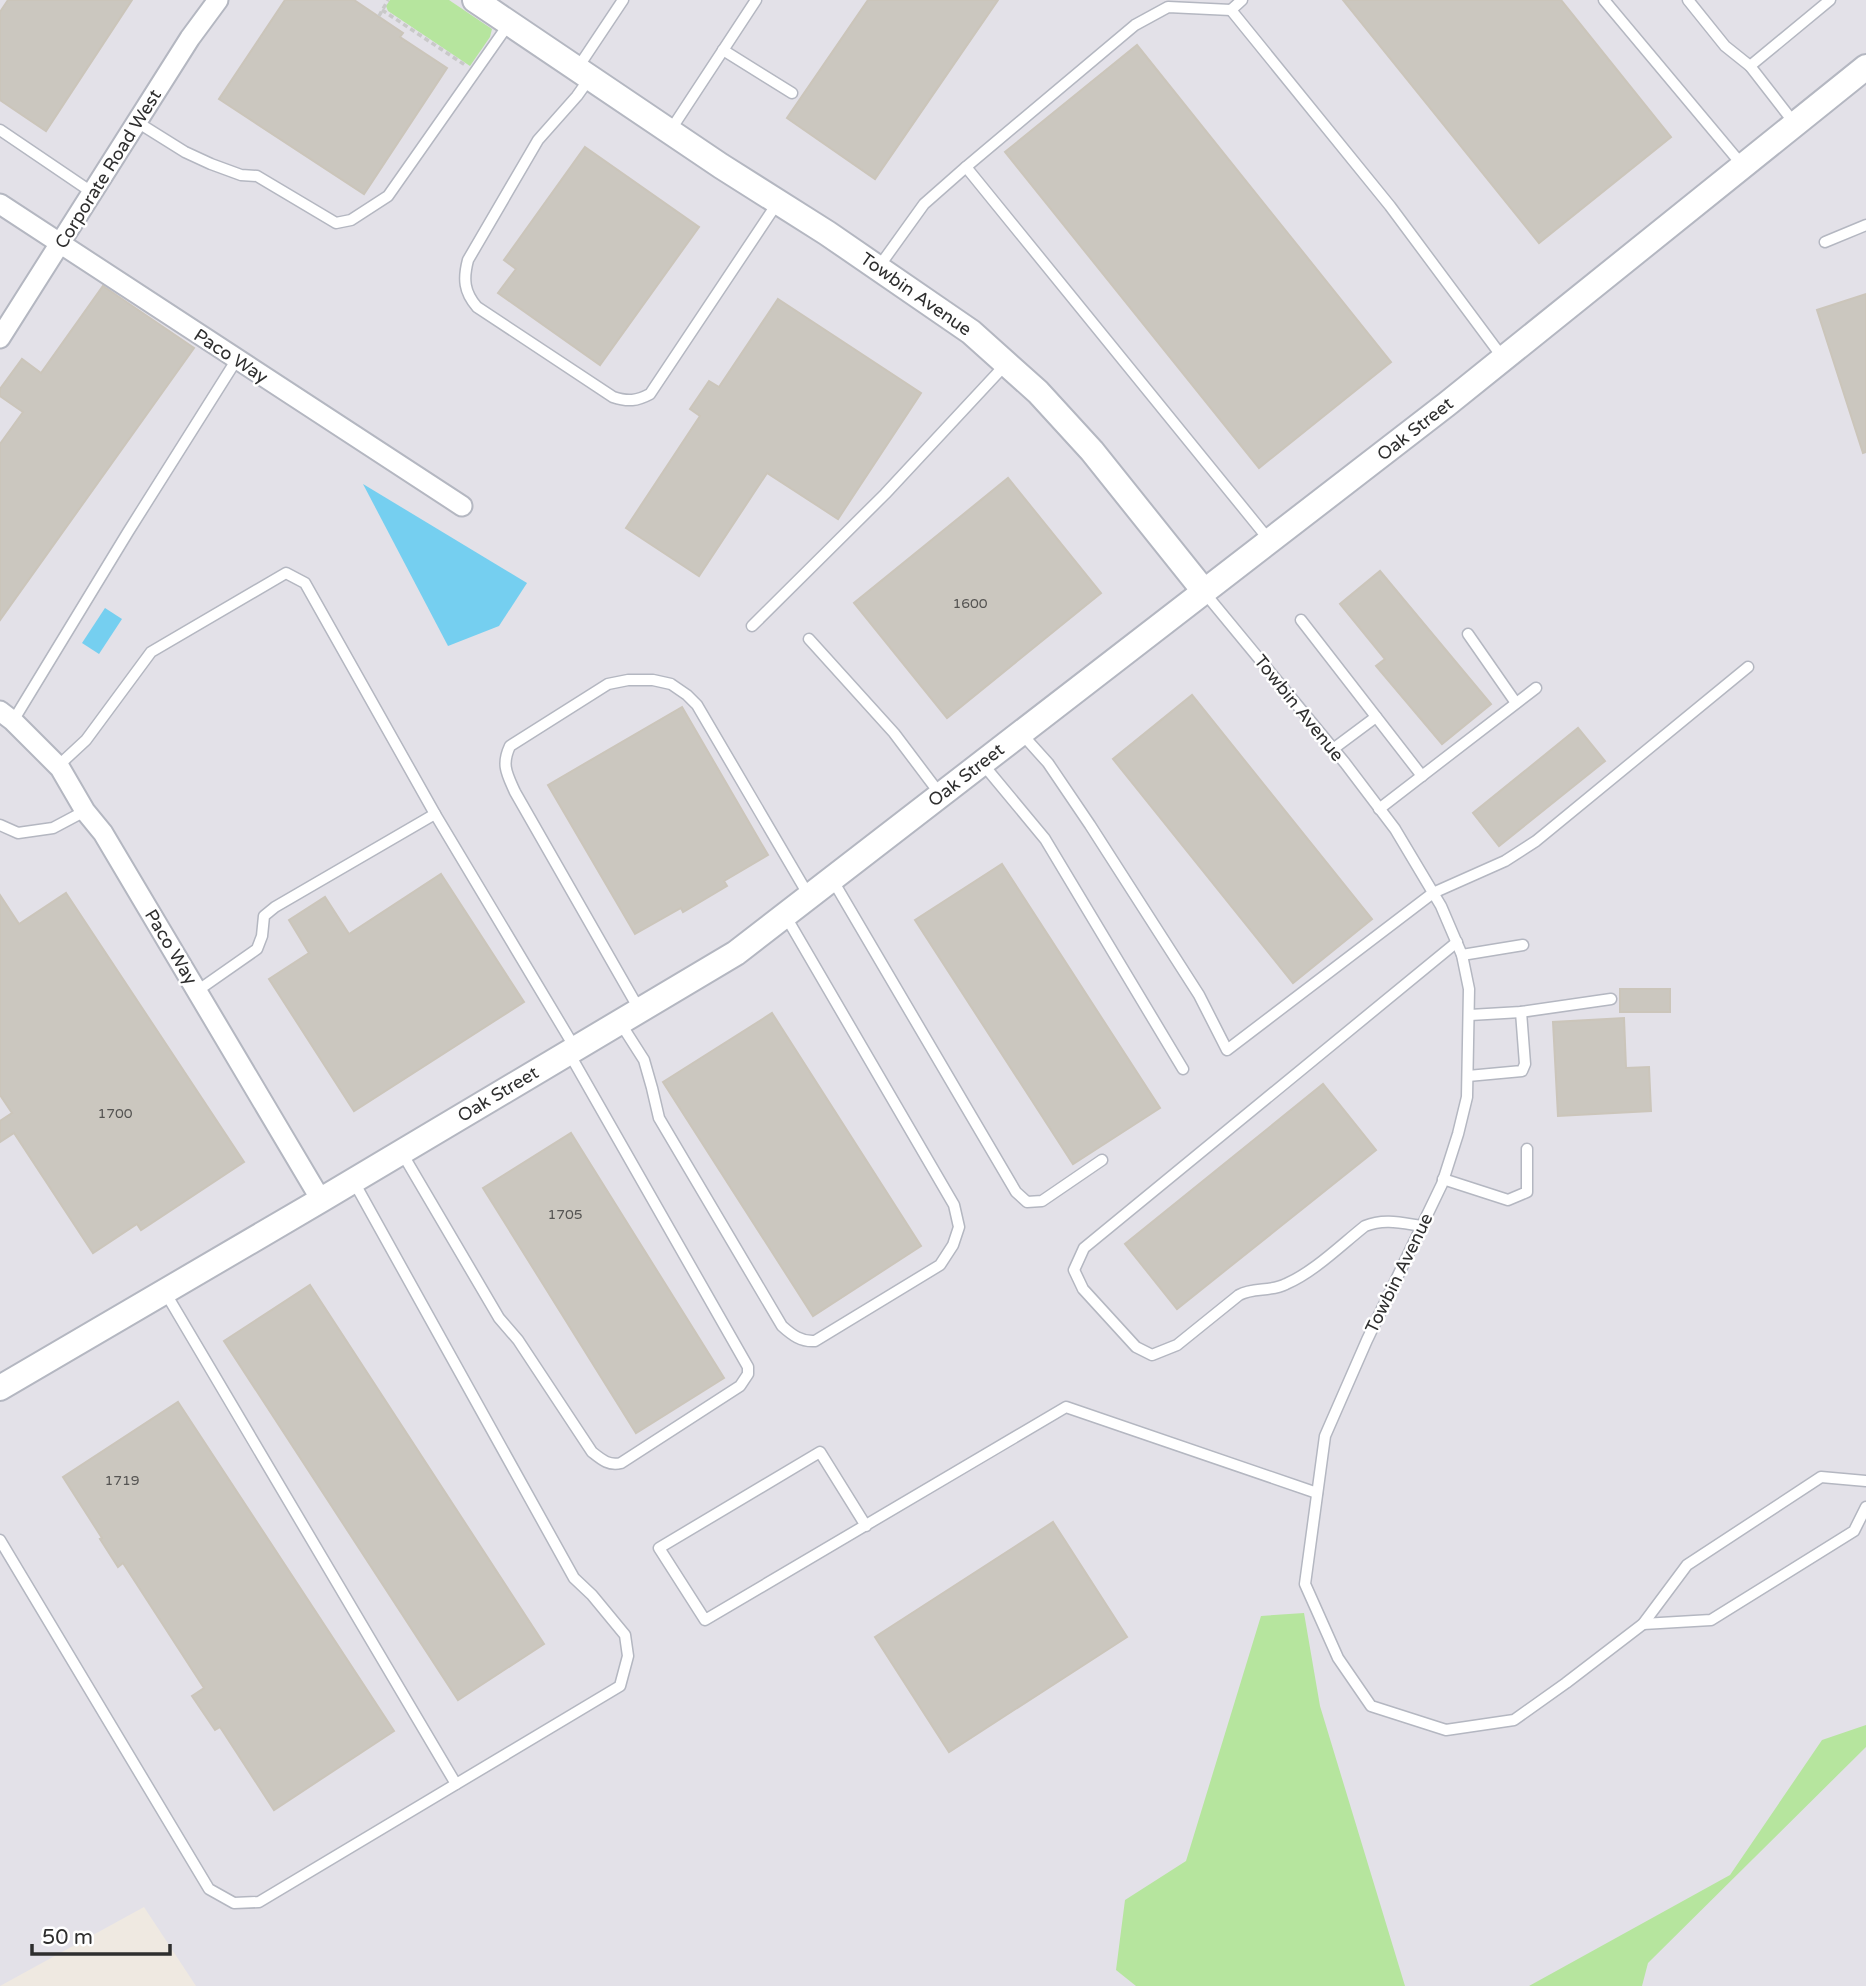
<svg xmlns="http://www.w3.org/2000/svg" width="1866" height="1986" viewBox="0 0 1866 1986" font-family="'Varela Round',sans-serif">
	<rect width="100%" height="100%" fill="#efe9e1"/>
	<path fill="#e3e1e8" d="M0,0H1866V1986H196L144,1907L0,1986Z"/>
	<g fill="#b6e59e">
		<path d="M390,0H449L492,29L490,37L470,66L388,11L386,6Z"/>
		<path d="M1304,1613L1320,1706L1405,1986H1136L1116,1970L1125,1900L1186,1861L1261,1616Z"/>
		<path d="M1866,1725V1747L1648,1963L1642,1986H1529L1730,1875L1822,1740Z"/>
	</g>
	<g fill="#75cff0">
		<path d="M363,484L527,583L499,626L448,646Z"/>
		<path d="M105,608L122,619L99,654L82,643Z"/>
	</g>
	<g fill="#cbc7bf" stroke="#cbc5ba" stroke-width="2">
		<path d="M8,0H132L46,131L0,100V12Z"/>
		<path d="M285,0H354L403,33L400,37L447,68L364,194L219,99Z"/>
		<path d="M868,0H998L875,179L787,118Z"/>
		<path d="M1343,0H1561L1671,137L1539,243Z"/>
		<path d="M1137,45L1391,362L1259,468L1005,152Z"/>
		<path d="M585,147L699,227L600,365L498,293L516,269L504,260Z"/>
		<path d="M103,286L194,348L0,620V444L23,412L0,396V389L22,359L41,373Z"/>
		<path d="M1866,294V452L1863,453L1817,310Z"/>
		<path d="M778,299L921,393L838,519L767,473L699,576L626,528L700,416L690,409L709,381L719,387Z"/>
		<path d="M1008,478L1101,593L947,718L854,603Z"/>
		<path d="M1380,571L1491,704L1442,744L1376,666L1385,659L1340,604Z"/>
		<path d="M1192,695L1372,919L1293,983L1113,759Z"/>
		<path d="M682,707L768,855L724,881L727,886L683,912L681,908L635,934L548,785Z"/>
		<path d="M1578,728L1605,761L1499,846L1473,813Z"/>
		<path d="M1002,864L1160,1108L1073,1164L915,920Z"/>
		<path d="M441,874L524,1002L354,1111L269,979L309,953L289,920L325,897L349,934Z"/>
		<path d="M66,893L244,1162L141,1230L137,1224L93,1253L14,1133L0,1142V1121L12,1113L0,1095V895L19,924Z"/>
		<rect x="1620" y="989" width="50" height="23"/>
		<path d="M772,1013L921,1246L813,1316L663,1082Z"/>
		<path d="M1624,1018L1626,1068L1649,1067L1651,1111L1558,1116L1553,1022Z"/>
		<path d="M1323,1084L1376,1150L1177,1309L1125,1244Z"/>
		<path d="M571,1133L724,1378L636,1433L483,1188Z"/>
		<path d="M310,1285L544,1644L458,1700L224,1341Z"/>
		<path d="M178,1402L394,1731L274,1810L220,1727L215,1730L192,1696L204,1688L123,1563L118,1567L100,1539L102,1538L63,1477Z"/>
		<path d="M1053,1522L1127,1637L949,1752L875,1637Z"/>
	</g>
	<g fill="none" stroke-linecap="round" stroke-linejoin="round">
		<defs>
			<g id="service">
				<path d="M1242,0L1231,10L1168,7L1135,25L966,167L1270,541"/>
				<path d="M1604,0L1743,166"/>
				<path d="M1688,0L1725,46L1750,66L1795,124"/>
				<path d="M1231,10L1390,206L1503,358"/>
				<path d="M723,50L792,93"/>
				<path d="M1750,66L1830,0"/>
				<path d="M577,69L623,0"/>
				<path d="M589,79L577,96L538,140L468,260C463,279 464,292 477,307L613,397C628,402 637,401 650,394L778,202"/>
				<path d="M137,122L185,152L211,164L241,175L257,176L336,223L351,220L388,196L508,25"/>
				<path d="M0,130L93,193"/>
				<path d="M670,131L756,0"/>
				<path d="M1825,242L1866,225"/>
				<path d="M878,268L924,204L966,167"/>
				<path d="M1204,592L1345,763L1395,829L1441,906L1462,955L1469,989L1467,1097L1458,1134L1442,1184L1367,1340L1325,1436L1305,1584L1338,1658L1371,1706L1446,1730L1514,1720L1566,1683L1643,1624L1687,1565L1821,1477L1866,1481"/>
				<path d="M1301,620L1422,776"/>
				<path d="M752,626L885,494L1006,364"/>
				<path d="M1468,634L1516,703"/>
				<path d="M809,639L894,733L940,794"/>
				<path d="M13,721L128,532L237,359"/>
				<path d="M1021,733L1048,763L1090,825L1199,995L1227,1050L1433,893L1505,861L1536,841L1748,667"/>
				<path d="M1333,749L1376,717"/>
				<path d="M982,763L1045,839L1183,1069"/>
				<path d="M58,766L86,740L151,652L286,573L305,583L435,814L575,1048"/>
				<path d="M1379,809L1536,688"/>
				<path d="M0,825L18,833L53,828L85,811"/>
				<path d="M832,879L1016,1192L1027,1202L1042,1201L1102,1160"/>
				<path d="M1462,955L1523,945"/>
				<path d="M197,991L257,949L262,936L264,916L275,907L435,814"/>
				<path d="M639,1009L515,792C507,774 501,765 510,746L608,684L628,680H653L671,684L687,695L697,705L809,896"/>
				<path d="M1470,1015L1521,1012L1611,999"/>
				<path d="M621,1024L644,1060L652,1088L659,1118L782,1326C792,1335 801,1342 815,1341L940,1265L953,1245L959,1227L954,1205L785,915"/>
				<path d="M1468,1076L1522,1071L1525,1064L1521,1012"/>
				<path d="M402,1153L499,1318L518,1340L592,1452C602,1460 609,1466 621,1463L740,1386L748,1374V1367L569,1053"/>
				<path d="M1443,1179L1508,1200L1527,1192V1149"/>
				<path d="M1422,1226C1402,1223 1384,1218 1365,1226C1341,1245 1314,1272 1286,1284C1271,1292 1253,1287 1239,1295L1177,1345L1152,1355L1136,1347L1083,1289L1074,1270L1084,1248L1457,942"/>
				<path d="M165,1292L456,1784"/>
				<path d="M866,1526L820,1452L659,1548L705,1620L1066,1407L1317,1493"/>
				<path d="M0,1540L209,1889L234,1903L259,1902L620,1686L628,1656L625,1635L592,1595L574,1578L354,1182"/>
				<path d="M1643,1624L1711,1620L1854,1531L1866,1507"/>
			</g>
			<g id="minor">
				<path d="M0,204L462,506"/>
				<path d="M0,338L190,38L218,0"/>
				<path d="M0,711L13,721L60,768L85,811L103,833L321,1200"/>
			</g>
			<g id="tertiary">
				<path d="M475,0L721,166L827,233L971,332L1038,392L1092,451L1204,591"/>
				<path d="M0,1388L321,1200L736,953L1447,404L1866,67"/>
			</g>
		</defs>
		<use href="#service" stroke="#b4b7c1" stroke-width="13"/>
		<use href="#minor" stroke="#b4b7c1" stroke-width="23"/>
		<use href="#tertiary" stroke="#b4b7c1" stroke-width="28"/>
		<g stroke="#c9c9c9" stroke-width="3.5" stroke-dasharray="5 3.5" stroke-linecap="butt">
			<path d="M382,10L465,65"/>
			<path d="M379,16L388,0"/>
		</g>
		<use href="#service" stroke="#fff" stroke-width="10"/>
		<use href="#minor" stroke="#fff" stroke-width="19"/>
		<use href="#tertiary" stroke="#fff" stroke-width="24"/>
	</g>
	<g text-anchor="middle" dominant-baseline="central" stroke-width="5" stroke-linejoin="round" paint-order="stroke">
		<g font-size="14" fill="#555452">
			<text x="970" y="603">1600</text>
			<text x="115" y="1113">1700</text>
			<text x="565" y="1214">1705</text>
			<text x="122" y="1480">1719</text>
		</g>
		<g font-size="18" fill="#2e2e2e" stroke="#fff">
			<text transform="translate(108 169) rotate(-58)">Corporate Road West</text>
			<text transform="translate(916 294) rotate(35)">Towbin Avenue</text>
			<text transform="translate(231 356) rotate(33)">Paco Way</text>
			<text transform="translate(1415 429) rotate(-38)">Oak Street</text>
			<text transform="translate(1299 708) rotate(51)">Towbin Avenue</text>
			<text transform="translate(966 775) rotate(-38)">Oak Street</text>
			<text transform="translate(171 947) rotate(59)">Paco Way</text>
			<text transform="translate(498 1094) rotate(-31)">Oak Street</text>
			<text transform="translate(1399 1273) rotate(-64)">Towbin Avenue</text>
		</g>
	</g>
	<path d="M32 1944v10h138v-10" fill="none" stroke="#2e2e2e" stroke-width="3.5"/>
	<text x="42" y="1944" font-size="21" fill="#2e2e2e" stroke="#ffffff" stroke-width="5" paint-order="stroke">50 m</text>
</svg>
